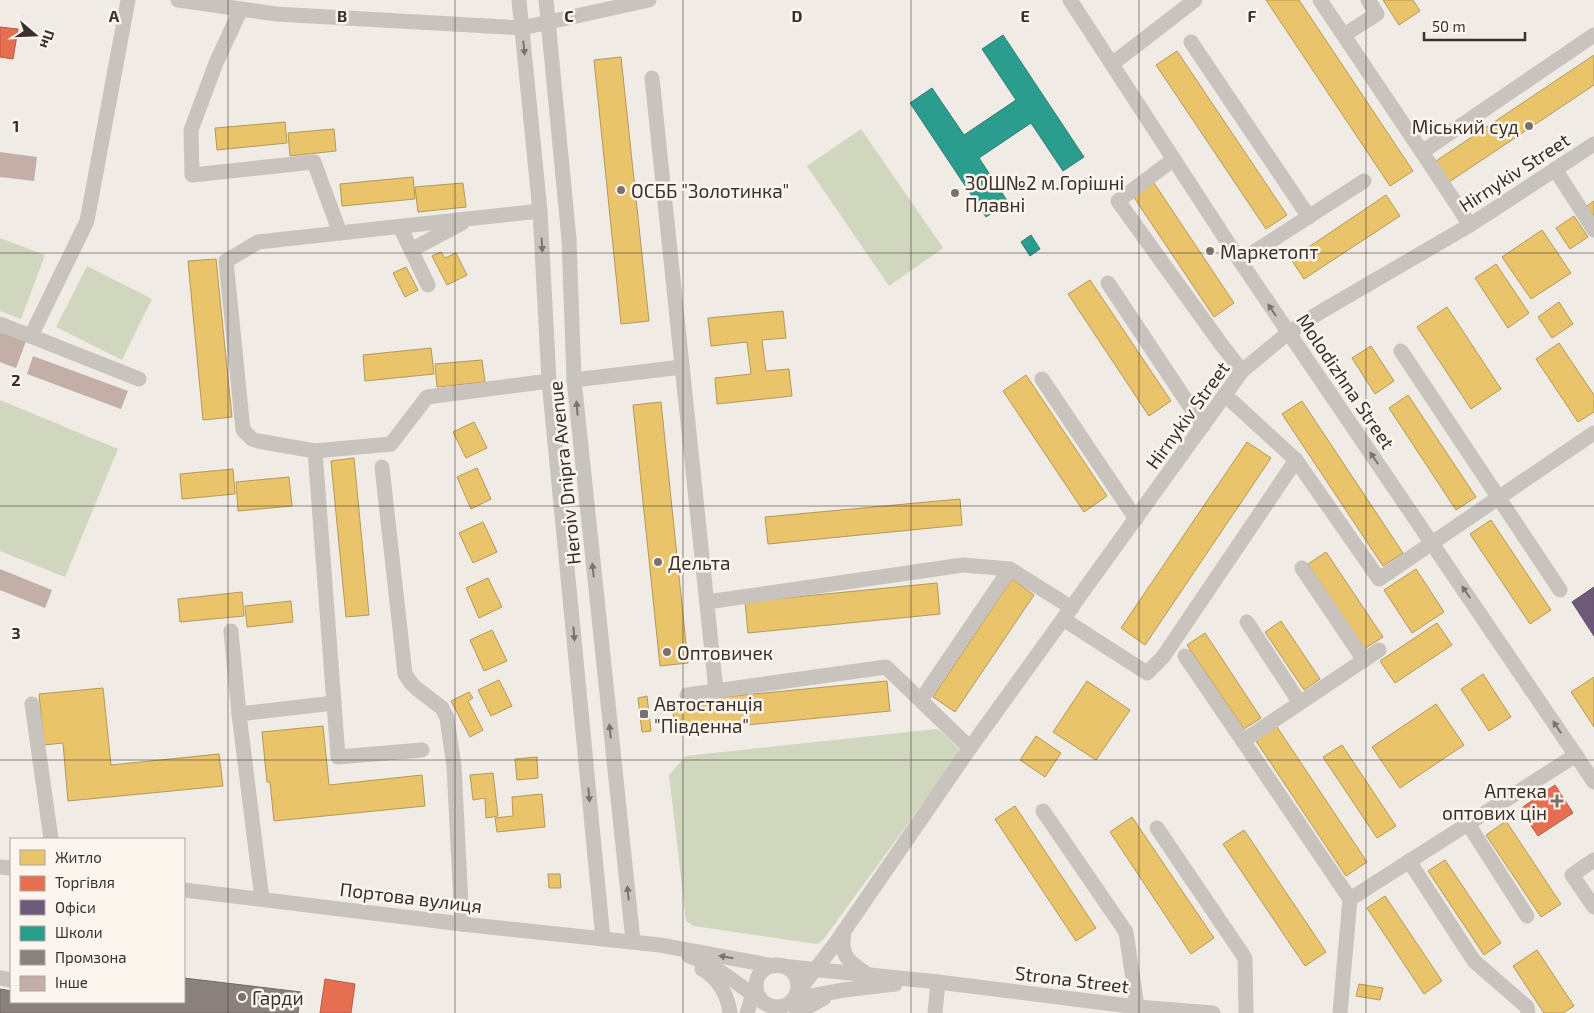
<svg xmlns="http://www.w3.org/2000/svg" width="1594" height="1013" viewBox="0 0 1594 1013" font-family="'Exo 2',sans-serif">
	<rect width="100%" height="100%" fill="#f0ebe5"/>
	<g fill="#d1d6bf">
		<path d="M861,129L943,248L889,286L807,166Z"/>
		<path d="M0,238L45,255L21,319L0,311Z"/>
		<path d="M87,266L152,299L122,360L56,327Z"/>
		<path d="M0,400L118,449L65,577L0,551Z"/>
		<path d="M937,729L944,734L961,751L823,940L817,944L694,926L686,921L669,775L686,756Z"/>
	</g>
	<g fill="#e9c46a" stroke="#b59857">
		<path d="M1266,0H1299L1413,171L1390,186Z"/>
		<path d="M1383,0H1413L1420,11L1399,25Z"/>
		<path d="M1177,51L1287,215L1266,229L1156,65Z"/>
		<path d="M1594,55V85L1449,182L1436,161Z"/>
		<path d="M621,57L649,321L621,324L594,60Z"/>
		<path d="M285,122L287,143L217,150L215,128Z"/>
		<path d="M334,129L336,151L290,156L288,133Z"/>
		<path d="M413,177L415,199L342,206L340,184Z"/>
		<path d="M463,183L466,207L418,212L415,187Z"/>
		<path d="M1154,183L1234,303L1214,317L1133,196Z"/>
		<path d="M1386,195L1400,216L1304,279L1291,259Z"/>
		<path d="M1594,201V216L1587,206Z"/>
		<path d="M1574,216L1588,237L1570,249L1556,228Z"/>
		<path d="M1542,230L1571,273L1531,299L1502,257Z"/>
		<path d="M441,252L445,258L456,253L467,275L447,285L432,256Z"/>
		<path d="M216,259L232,417L203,420L188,261Z"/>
		<path d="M1496,264L1529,313L1508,328L1475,278Z"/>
		<path d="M406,267L418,290L405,297L393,273Z"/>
		<path d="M1090,280L1171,401L1149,416L1068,294Z"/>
		<path d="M1559,302L1573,324L1552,338L1538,317Z"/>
		<path d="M1447,307L1501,389L1471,409L1417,327Z"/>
		<path d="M783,311L786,338L762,340L766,371L789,369L792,396L717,404L715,378L751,374L747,342L711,346L708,318Z"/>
		<path d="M1559,343L1594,395V412L1578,422L1536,359Z"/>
		<path d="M1371,346L1394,381L1375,394L1352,358Z"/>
		<path d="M431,348L434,374L365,381L363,355Z"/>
		<path d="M482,360L485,382L437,387L435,364Z"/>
		<path d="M1026,375L1107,496L1084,512L1003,391Z"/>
		<path d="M1408,395L1476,497L1456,510L1389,408Z"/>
		<path d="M1302,401L1403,553L1383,566L1282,414Z"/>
		<path d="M661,402L688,663L660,666L633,405Z"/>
		<path d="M474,422L487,448L466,458L453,432Z"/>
		<path d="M1247,442L1271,458L1145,645L1121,628Z"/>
		<path d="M354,458L369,615L346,617L331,461Z"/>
		<path d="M477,468L491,499L471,509L457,477Z"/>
		<path d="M233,469L235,494L182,499L180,474Z"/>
		<path d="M289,477L292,506L238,511L236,482Z"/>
		<path d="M960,499L962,525L768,544L765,517Z"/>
		<path d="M1491,520L1551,610L1530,624L1470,534Z"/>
		<path d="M483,522L497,552L473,563L459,533Z"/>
		<path d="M1326,552L1383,637L1364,649L1308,564Z"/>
		<path d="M1416,569L1444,612L1412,633L1384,590Z"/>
		<path d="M488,578L502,607L479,618L466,588Z"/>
		<path d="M1012,579L1034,595L955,712L933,697Z"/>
		<path d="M937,583L940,614L748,633L745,602Z"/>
		<path d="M242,592L244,616L180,622L178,599Z"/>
		<path d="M291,601L293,622L247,627L245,606Z"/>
		<path d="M1281,621L1320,679L1304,690L1265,632Z"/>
		<path d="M1437,623L1452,645L1395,683L1380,661Z"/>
		<path d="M492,630L507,661L484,671L470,640Z"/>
		<path d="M1205,633L1261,718L1244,729L1187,645Z"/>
		<path d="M1483,674L1511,717L1489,731L1461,689Z"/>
		<path d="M1594,677V727L1571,692Z"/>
		<path d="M499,680L512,706L491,716L478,690Z"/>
		<path d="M887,681L890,711L675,732L672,702Z"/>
		<path d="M1087,681L1130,710L1096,760L1053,732Z"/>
		<path d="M103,688L111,765L219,754L223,786L68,801L63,743L44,745L39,694Z"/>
		<path d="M469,692L473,698L468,701L483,730L470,737L451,701Z"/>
		<path d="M647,696L651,731L642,732L638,698Z"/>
		<path d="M1436,704L1464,745L1400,788L1372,747Z"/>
		<path d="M1275,724L1367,862L1346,876L1254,738Z"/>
		<path d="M323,726L329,785L422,775L425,806L274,821L270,782H267L262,732Z"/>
		<path d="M1036,736L1061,753L1045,777L1020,760Z"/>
		<path d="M1342,745L1396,826L1377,838L1323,757Z"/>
		<path d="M537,757L538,778L517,780L515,759Z"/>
		<path d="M493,773L498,816L486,818L485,798L473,800L470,775Z"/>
		<path d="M542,794L545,827L497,832L495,818L513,816L512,797Z"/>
		<path d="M1015,806L1096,928L1076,941L995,819Z"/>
		<path d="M1132,817L1214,938L1191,954L1110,832Z"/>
		<path d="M1506,821L1561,904L1541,917L1486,835Z"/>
		<path d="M1244,830L1326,952L1305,966L1223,844Z"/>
		<path d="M1445,860L1501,943L1484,955L1428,871Z"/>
		<path d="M548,874H560L561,888H549Z"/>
		<path d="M1385,896L1442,981L1424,994L1367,908Z"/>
		<path d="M1537,950L1574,1006L1563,1013H1544L1513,966Z"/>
		<path d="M1359,984L1383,988L1380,1000L1356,996Z"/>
	</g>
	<g fill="#e76f51" stroke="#b35c46">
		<path d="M0,27L18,29L13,59L0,57Z"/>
		<path d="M1555,785L1573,813L1538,836L1520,809Z"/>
		<path d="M325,979L355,984L351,1013H320Z"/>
	</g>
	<path fill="#6d597a" stroke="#5e4d62" d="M1594,587V636L1572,602Z"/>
	<g fill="#2a9d8f" stroke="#2f7c71">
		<path d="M1003,35L1084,157L1063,171L1031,123L979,158L1008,202L986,217L910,103L932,88L964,135L1016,100L982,49Z"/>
		<path d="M1031,235L1040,249L1030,256L1021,242Z"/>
	</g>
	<path fill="#8a817c" stroke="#726964" d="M184,978L301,992L298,1013H0V989L11,991V1002H184Z"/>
	<g fill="#c3afa7">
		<path d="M0,152L37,157L34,181L0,177Z"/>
		<path d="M0,332L26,341L16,368L0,362Z"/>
		<path d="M33,356L128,391L121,409L27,374Z"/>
		<path d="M0,569L52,590L45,608L0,590Z"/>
	</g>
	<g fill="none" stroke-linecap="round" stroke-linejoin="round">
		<g stroke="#c9c3be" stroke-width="15">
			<path d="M178,0L276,14L522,28L649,0"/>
			<path d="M519,0L540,211L549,381L603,939"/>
			<path d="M546,0L569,239L574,380L633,941"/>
			<path d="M1070,0L1240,261L1594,782"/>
			<path d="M1320,0L1422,152"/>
			<path d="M241,9L216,63L191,130L192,175L314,162L340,233"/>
			<path d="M1344,35L1377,14L1368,0"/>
			<path d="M1191,42L1309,217"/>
			<path d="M1112,64L1195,0"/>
			<path d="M652,78L716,691"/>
			<path d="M1174,159L1118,201L1221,344L1242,371"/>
			<path d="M1555,169L1594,230"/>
			<path d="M540,211L258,242L226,261L243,430L252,439L258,441L315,451L391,444L427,397L549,381"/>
			<path d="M1470,225L1422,152L1594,35"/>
			<path d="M400,227L428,285"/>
			<path d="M411,250L462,223"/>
			<path d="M1240,261L1364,181"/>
			<path d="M1108,283L1203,426"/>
			<path d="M0,324L139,379"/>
			<path d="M31,336L87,221L128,0"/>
			<path d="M1401,351L1560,590"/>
			<path d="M1042,379L1136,519"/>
			<path d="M574,380L682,367"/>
			<path d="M315,451L338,757L422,750"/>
			<path d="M1296,460L1379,579L1594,433"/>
			<path d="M382,467L405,674L411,683L416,688L442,708L447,718L454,766L462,924"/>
			<path d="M1302,568L1364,660"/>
			<path d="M707,602L963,565L1010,569L1072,608"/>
			<path d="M1063,619L1147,673L1163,657L1296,460L1225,395"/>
			<path d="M1247,622L1300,703"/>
			<path d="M231,631L239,714"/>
			<path d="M1185,656L1243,741"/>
			<path d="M687,695L886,667L970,748"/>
			<path d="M921,700L1010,569"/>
			<path d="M32,704L51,839"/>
			<path d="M1043,811L1126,932L1137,1007"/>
			<path d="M1468,824L1527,916"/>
			<path d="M1157,828L1245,958L1246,1013"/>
			<path d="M1594,860L1572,875L1594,907"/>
			<path d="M1409,861L1474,961L1527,1007L1528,1013"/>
			<path d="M0,867L11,868"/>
			<path d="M184,890L462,924L660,945L774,966"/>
			<path d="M262,899L239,714L334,703"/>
			<path d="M1350,899L1243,741L1379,650"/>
			<path d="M844,931C840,956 847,961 867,974"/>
			<path d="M689,956C717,966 739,985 763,1002"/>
			<circle cx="777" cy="986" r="21"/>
			<path d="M781,966L938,982L1137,1007L1213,1013"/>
			<path d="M702,969C718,978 728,995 730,1013"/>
			<path d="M0,978L11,980"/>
			<path d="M797,993L835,944L970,748L1242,371L1288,333L1317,314L1470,225L1594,144"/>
			<path d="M794,999L844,990L895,984"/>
			<path d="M747,1013L755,988"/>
			<path d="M797,1013L824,998"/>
			<path d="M935,1013L938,982"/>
			<path d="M1340,1013L1350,899L1576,755"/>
		</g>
	</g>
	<defs><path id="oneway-solid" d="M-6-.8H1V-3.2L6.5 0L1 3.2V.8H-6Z" transform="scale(1.25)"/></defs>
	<g fill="#7b726d">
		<use href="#oneway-solid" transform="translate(524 48) rotate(84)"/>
		<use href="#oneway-solid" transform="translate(542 245) rotate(87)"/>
		<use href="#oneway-solid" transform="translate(1272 310) rotate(-124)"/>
		<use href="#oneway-solid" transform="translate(577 408) rotate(-95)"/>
		<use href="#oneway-solid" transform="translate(1374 458) rotate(-124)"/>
		<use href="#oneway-solid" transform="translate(593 570) rotate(-96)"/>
		<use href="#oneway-solid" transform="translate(1466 592) rotate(-124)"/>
		<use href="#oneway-solid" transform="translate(574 634) rotate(85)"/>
		<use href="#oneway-solid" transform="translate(1557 727) rotate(-124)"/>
		<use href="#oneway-solid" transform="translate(610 731) rotate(-96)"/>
		<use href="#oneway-solid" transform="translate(589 795) rotate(85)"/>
		<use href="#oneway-solid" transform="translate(628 893) rotate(-96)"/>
		<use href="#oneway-solid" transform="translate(726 957) rotate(-170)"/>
	</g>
	<path fill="none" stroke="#3b302b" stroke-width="1" stroke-opacity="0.55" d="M228,0V1013M455,0V1013M683,0V1013M911,0V1013M1139,0V1013M1366,0V1013M0,253H1594M0,506H1594M0,760H1594"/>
	<g fill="#7a716c" stroke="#fbf5ee" stroke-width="2">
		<circle cx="1529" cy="126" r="5"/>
		<circle cx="621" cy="190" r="5"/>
		<circle cx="955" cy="193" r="5"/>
		<circle cx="1210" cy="251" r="5"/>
		<circle cx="658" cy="562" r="5"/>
		<circle cx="667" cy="652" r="5"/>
		<rect x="639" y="709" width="10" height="10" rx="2.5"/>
		<path d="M1554.5 793.5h5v5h5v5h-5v5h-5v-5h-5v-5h5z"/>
		<circle cx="242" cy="997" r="5"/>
	</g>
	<g text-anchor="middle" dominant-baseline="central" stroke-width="5" stroke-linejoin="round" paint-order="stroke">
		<g font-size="19" fill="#3b302b" stroke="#fbf5ee" text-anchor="start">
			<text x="1519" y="126" text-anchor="end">Міський суд</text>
			<text x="965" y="182">ЗОШ№2 м.Горішні<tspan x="965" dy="22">Плавні</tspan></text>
			<text x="631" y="190">ОСББ "Золотинка"</text>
			<text x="1220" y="251">Маркетопт</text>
			<text x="668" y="562">Дельта</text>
			<text x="677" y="652">Оптовичек</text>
			<text x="654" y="703">Автостанція<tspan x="654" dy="22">"Південна"</tspan></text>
			<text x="1547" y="790" text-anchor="end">Аптека<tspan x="1547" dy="22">оптових цін</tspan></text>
			<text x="252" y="997">Гарди</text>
		</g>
		<g font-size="19" fill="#3b302b" stroke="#fbf5ee">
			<text transform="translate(1514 172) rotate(-33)">Hirnykiv Street</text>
			<text transform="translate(1346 381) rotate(56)">Molodizhna Street</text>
			<text transform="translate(1187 415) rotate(-54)">Hirnykiv Street</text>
			<text transform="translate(564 473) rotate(-96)">Heroiv Dnipra Avenue</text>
			<text transform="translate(411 897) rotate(7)">Портова вулиця</text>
			<text transform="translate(1072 979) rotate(7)">Strona Street</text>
		</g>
	</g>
	<g font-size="16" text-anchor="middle" font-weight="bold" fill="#3b302b" stroke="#fbf5ee" stroke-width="5" stroke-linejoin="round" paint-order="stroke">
		<text x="114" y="22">A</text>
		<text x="342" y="22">B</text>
		<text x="569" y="22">C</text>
		<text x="797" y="22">D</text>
		<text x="1025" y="22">E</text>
		<text x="1252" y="22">F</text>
		<text x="16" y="132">1</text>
		<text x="16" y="386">2</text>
		<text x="16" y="639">3</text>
	</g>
	<rect x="10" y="838" width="175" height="165" fill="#fbf5ee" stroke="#aea6a0"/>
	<rect x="20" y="850" width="25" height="15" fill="#e9c46a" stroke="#aea6a0"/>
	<text x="55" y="863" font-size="15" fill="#3b302b">Житло</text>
	<rect x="20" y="876" width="25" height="15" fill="#e76f51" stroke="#aea6a0"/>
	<text x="55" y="888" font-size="15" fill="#3b302b">Торгівля</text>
	<rect x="20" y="900" width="25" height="15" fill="#6d597a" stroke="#aea6a0"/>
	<text x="55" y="913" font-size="15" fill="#3b302b">Офіси</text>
	<rect x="20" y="926" width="25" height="15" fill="#2a9d8f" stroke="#aea6a0"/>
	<text x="55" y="938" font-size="15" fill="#3b302b">Школи</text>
	<rect x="20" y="950" width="25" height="15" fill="#8a817c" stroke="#aea6a0"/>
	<text x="55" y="963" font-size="15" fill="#3b302b">Промзона</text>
	<rect x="20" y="976" width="25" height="15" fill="#c3afa7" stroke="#aea6a0"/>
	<text x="55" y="988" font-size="15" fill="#3b302b">Інше</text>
	<g transform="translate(35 35) rotate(109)" stroke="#fbf5ee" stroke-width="4" paint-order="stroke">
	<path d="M0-4L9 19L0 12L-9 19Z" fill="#3b302b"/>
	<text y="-8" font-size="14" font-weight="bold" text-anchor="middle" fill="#3b302b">Пн</text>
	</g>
	<path d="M1424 32v8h101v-8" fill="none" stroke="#3b302b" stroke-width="2.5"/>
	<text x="1432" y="32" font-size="15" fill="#3b302b" stroke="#fbf5ee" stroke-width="4" paint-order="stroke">50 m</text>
</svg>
